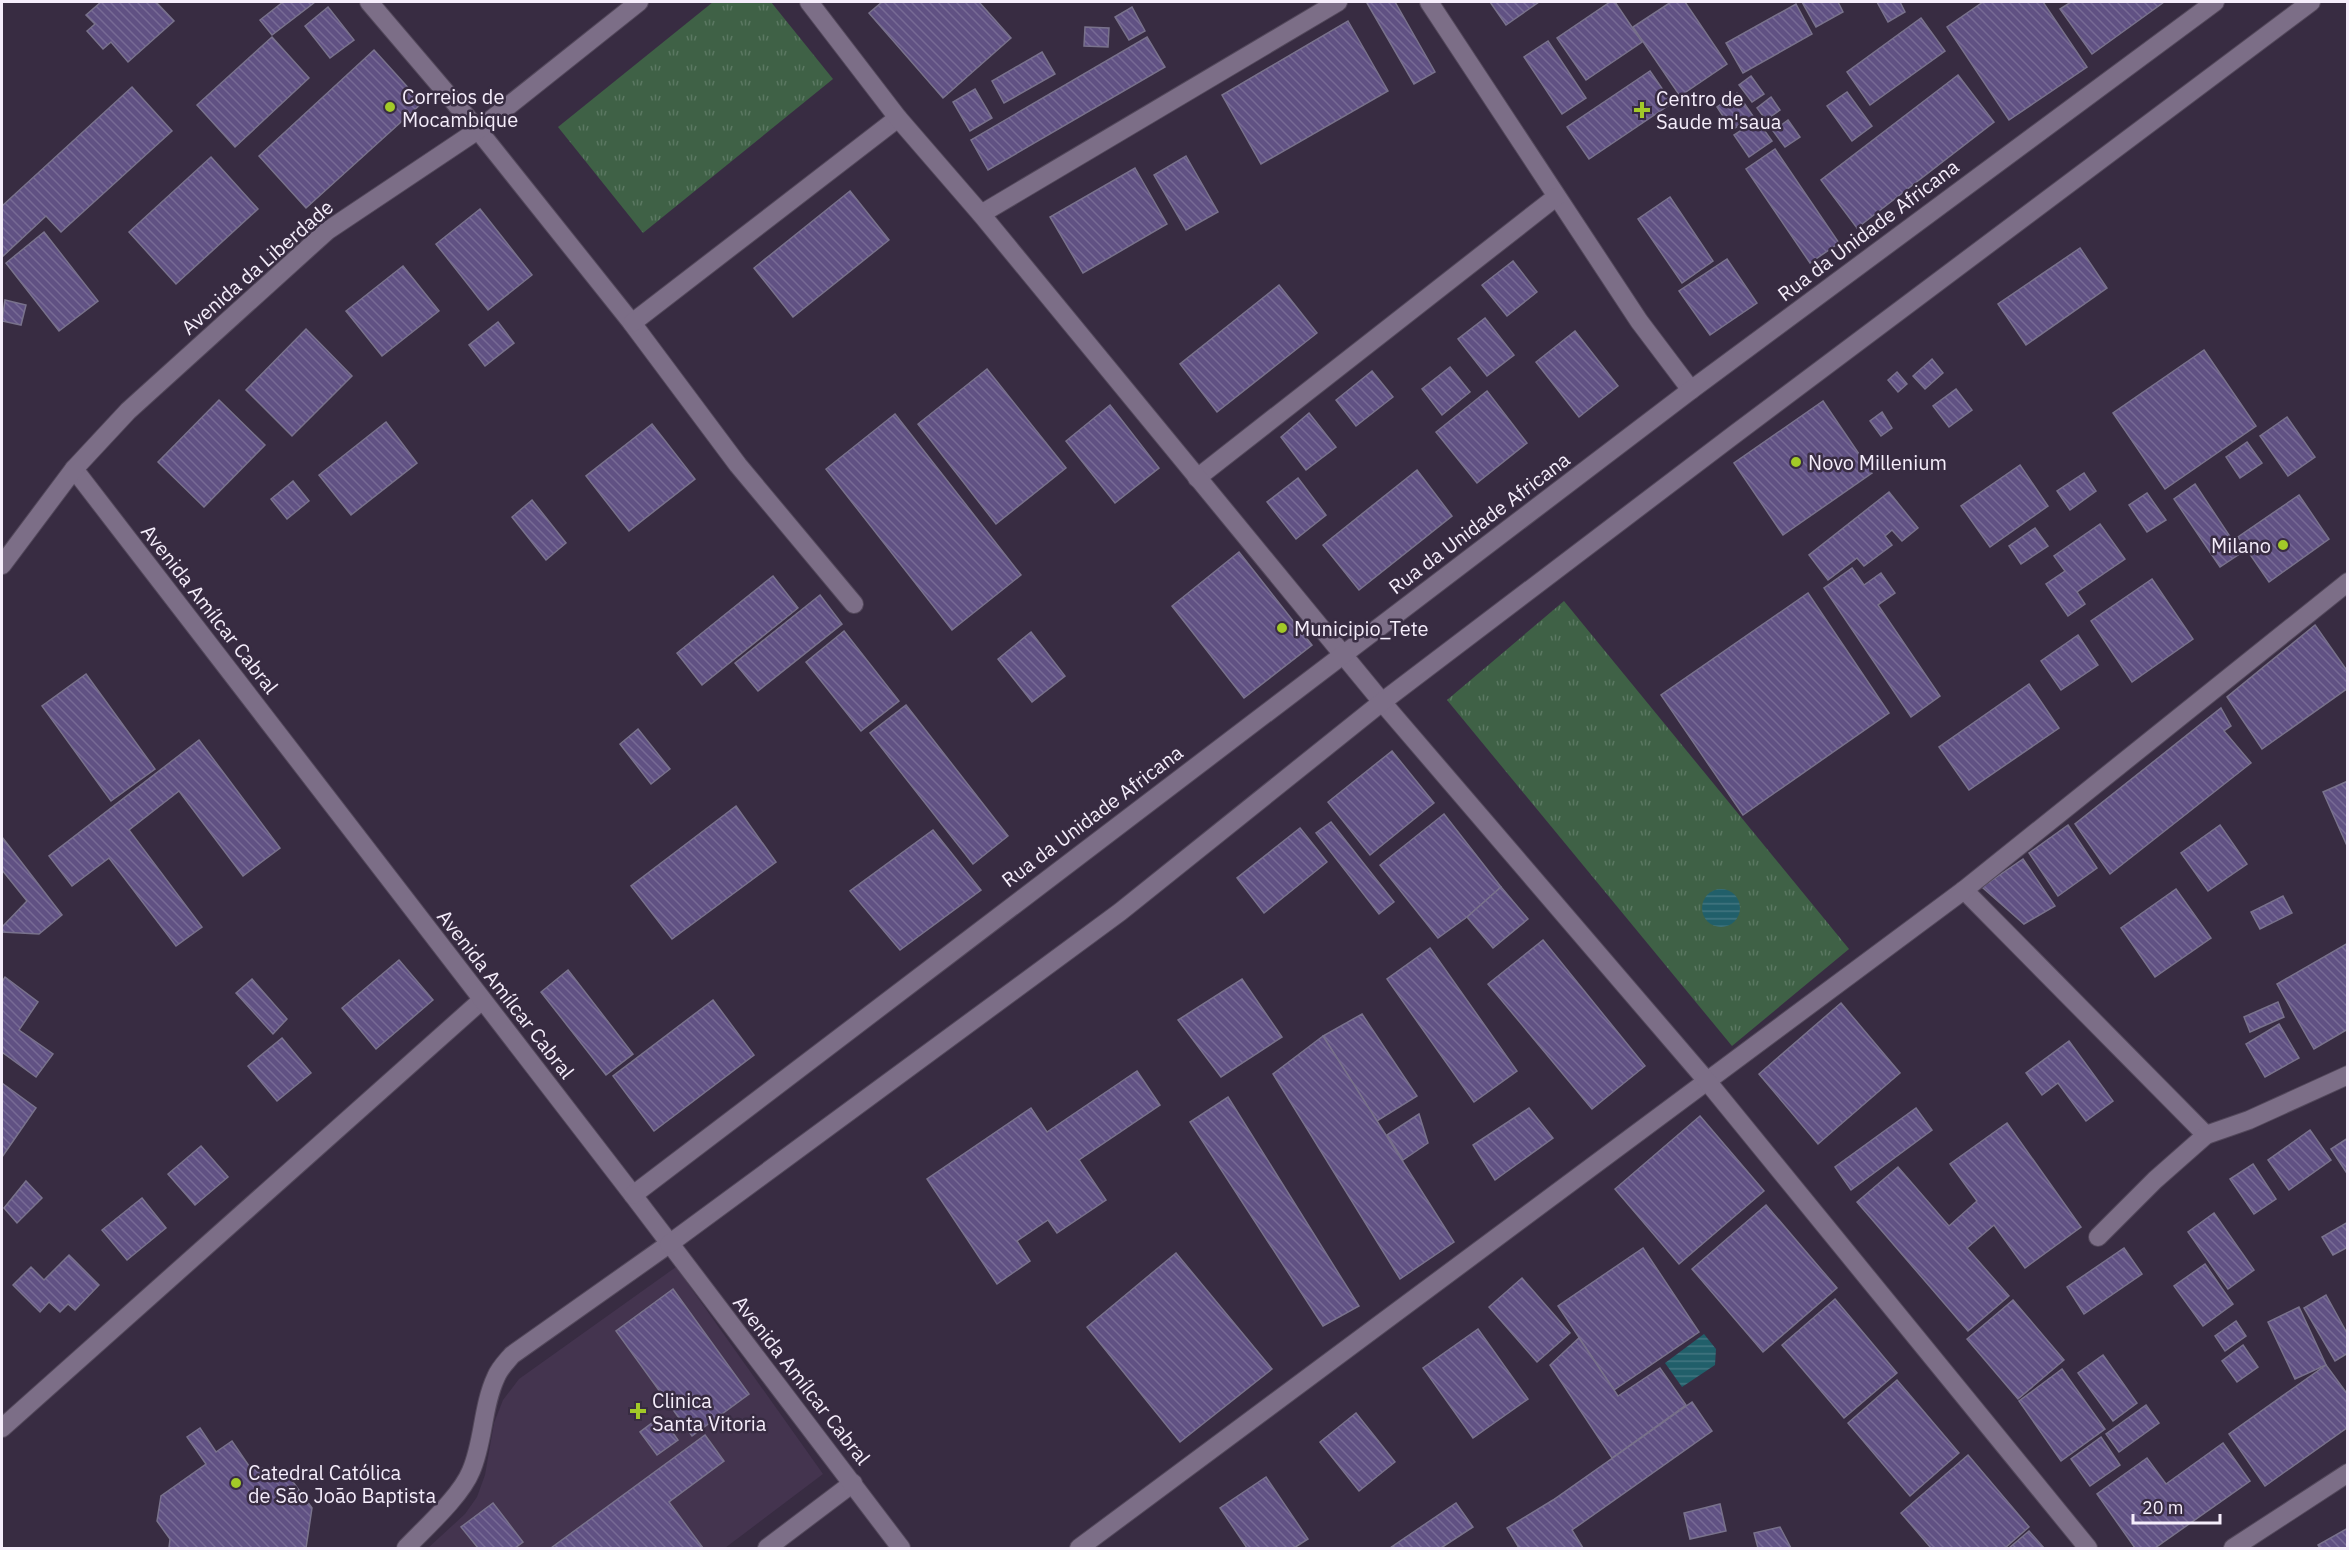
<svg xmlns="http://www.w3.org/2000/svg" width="2349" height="1550" viewBox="0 0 2349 1550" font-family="'IBM Plex Sans',sans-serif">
	<defs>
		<pattern id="grass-tufts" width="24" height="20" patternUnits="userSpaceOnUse" patternTransform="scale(1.5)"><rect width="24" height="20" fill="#3f6146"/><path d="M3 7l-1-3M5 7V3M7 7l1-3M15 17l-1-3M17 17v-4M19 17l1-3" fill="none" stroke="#5b7862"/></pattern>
		<pattern id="water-rules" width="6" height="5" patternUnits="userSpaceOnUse" patternTransform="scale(1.5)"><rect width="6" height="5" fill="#215f6a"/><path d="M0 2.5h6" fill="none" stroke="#427680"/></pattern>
		<pattern id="building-back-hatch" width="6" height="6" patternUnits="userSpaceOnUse" patternTransform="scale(1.5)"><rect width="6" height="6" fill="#605183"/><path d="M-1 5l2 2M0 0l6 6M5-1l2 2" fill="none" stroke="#776a95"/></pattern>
	</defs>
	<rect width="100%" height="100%" fill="#382c42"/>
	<path fill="#44344f" d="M676,1267L823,1474L725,1548H428L465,1514L477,1497L485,1475L494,1423L503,1400L519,1379Z"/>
	<g fill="url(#grass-tufts)">
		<path d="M713,2H771L833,79L643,233L558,127Z"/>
		<path d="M1564,601L1849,949L1732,1046L1447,700Z"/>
	</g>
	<g fill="url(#water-rules)">
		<circle cx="1721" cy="908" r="19"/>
		<path d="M1704,1334L1716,1349L1715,1365L1682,1387L1665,1363Z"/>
	</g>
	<g fill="url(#building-back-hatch)" stroke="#79728c" stroke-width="1.5">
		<path d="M101,2H156L174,21L128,62L111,42L103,49L87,31L95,24L86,15Z"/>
		<path d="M283,2H315L272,35L260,20Z"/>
		<path d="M882,2H979L1011,38L943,98L869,13Z"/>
		<path d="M1369,2H1395L1435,72L1414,84L1367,3Z"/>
		<path d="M1490,2H1539L1506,25Z"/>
		<path d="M1610,2H1615L1642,42L1586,80L1557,38Z"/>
		<path d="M1671,2H1685L1727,64L1680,96L1633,27Z"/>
		<path d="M1802,2H1838L1843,12L1816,27Z"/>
		<path d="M1877,2H1900L1905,12L1888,22Z"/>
		<path d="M1983,2H2043L2087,67L2009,120L1947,27Z"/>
		<path d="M2071,2H2164L2092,54L2060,9Z"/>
		<path d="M1796,4L1812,34L1743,73L1726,43Z"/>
		<path d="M328,7L354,40L330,58L305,26Z"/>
		<path d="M1132,7L1145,31L1129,40L1115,17Z"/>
		<path d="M1921,18L1945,51L1870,105L1847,72Z"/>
		<path d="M1348,21L1388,91L1261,164L1222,95Z"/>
		<path d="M1085,27L1109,28L1108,47L1084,46Z"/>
		<path d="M272,37L309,78L235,147L197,105Z"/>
		<path d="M1147,37L1165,67L988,170L971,140Z"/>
		<path d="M1548,41L1586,98L1562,114L1524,57Z"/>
		<path d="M374,50L422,103L306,208L259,156Z"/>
		<path d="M1042,52L1055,74L1004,103L992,81Z"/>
		<path d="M1650,71L1672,103L1589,159L1567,127Z"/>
		<path d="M1958,75L1994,122L1857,228L1821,180Z"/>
		<path d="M1751,76L1764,94L1752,102L1739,85Z"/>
		<path d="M132,87L172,131L61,232L46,216L2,257V206Z"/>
		<path d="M975,89L992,118L970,131L953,102Z"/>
		<path d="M1847,92L1872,126L1852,141L1827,106Z"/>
		<path d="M1737,93L1753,116L1732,130L1717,107Z"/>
		<path d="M1771,97L1780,110L1766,120L1757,108Z"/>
		<path d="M1757,120L1772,141L1749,157L1734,135Z"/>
		<path d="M1788,120L1800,137L1785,147L1773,131Z"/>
		<path d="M1775,149L1839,243L1810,263L1746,169Z"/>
		<path d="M1186,156L1218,212L1186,230L1154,175Z"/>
		<path d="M211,157L258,209L176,284L129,232Z"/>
		<path d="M1135,168L1167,224L1083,273L1050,217Z"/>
		<path d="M850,191L889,240L793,317L754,268Z"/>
		<path d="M1670,197L1713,261L1682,283L1638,219Z"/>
		<path d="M480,209L532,275L488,310L436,244Z"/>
		<path d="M44,232L98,301L59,331L6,263Z"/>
		<path d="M2080,248L2107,288L2026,345L1998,304Z"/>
		<path d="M1727,259L1757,303L1710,335L1679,291Z"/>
		<path d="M1513,261L1537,292L1507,316L1482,285Z"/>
		<path d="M403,266L439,311L382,356L346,311Z"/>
		<path d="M1279,285L1317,333L1217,412L1180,364Z"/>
		<path d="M5,300L26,305L21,325L2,321Z"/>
		<path d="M1485,318L1514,355L1487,376L1458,339Z"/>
		<path d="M498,322L514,343L485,366L469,345Z"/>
		<path d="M306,329L352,376L292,436L246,390Z"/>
		<path d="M1575,331L1618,386L1579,417L1536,362Z"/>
		<path d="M2204,350L2256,426L2165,489L2113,413Z"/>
		<path d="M1932,359L1943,373L1925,389L1913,376Z"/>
		<path d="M1450,367L1470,392L1442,415L1422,389Z"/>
		<path d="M987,369L1066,468L996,524L918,424Z"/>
		<path d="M1372,371L1393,397L1356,426L1336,400Z"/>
		<path d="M1897,372L1907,384L1898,392L1888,380Z"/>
		<path d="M1956,389L1972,410L1949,427L1933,406Z"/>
		<path d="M1487,391L1527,443L1477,483L1436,432Z"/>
		<path d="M219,400L265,445L204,507L158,462Z"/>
		<path d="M1823,401L1872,473L1783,535L1734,463Z"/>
		<path d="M1110,405L1159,468L1115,503L1066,441Z"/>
		<path d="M1882,412L1892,428L1881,436L1870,421Z"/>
		<path d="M1309,413L1336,447L1306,470L1281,437Z"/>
		<path d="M895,414L1021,575L952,630L826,469Z"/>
		<path d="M2287,417L2315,457L2288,476L2260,436Z"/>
		<path d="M386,422L417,463L351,515L319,475Z"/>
		<path d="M652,424L695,479L629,531L586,476Z"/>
		<path d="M2247,442L2262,463L2240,478L2226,457Z"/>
		<path d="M2020,465L2048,506L1990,547L1961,506Z"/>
		<path d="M1417,470L1452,516L1359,590L1323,545Z"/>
		<path d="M2084,473L2096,491L2070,510L2057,491Z"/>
		<path d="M1298,478L1326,515L1296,539L1267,502Z"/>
		<path d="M293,481L309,501L287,519L271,499Z"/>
		<path d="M2195,484L2241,553L2220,567L2174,499Z"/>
		<path d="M1889,492L1918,528L1902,541L1892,530L1885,536L1892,545L1864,566L1857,558L1828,580L1809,555Z"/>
		<path d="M2147,493L2166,520L2147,532L2129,505Z"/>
		<path d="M2299,495L2329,539L2269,582L2238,537Z"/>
		<path d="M532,500L566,543L546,560L512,517Z"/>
		<path d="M2100,524L2125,559L2077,592L2085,604L2068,616L2046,584L2065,571L2054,556Z"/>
		<path d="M2035,528L2048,546L2021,564L2009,546Z"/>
		<path d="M1239,552L1312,645L1244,698L1172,606Z"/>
		<path d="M1852,568L1864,585L1881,573L1895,593L1878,605L1940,696L1911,717L1824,588Z"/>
		<path d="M773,576L798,608L702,685L677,653Z"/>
		<path d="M2152,579L2193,639L2132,682L2091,621Z"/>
		<path d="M1808,593L1889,713L1743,815L1661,695Z"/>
		<path d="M820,595L842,624L758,691L735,663Z"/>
		<path d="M2315,625L2348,672V688L2262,749L2227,697Z"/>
		<path d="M844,631L899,701L861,731L806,662Z"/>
		<path d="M1031,632L1065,676L1032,702L998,659Z"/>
		<path d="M2078,635L2098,665L2061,690L2041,661Z"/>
		<path d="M86,674L155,769L111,801L42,706Z"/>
		<path d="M2029,684L2059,728L1969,790L1939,747Z"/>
		<path d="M906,705L1008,836L973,864L870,733Z"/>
		<path d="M2221,708L2231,726L2224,731L2251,763L2110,874L2075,824Z"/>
		<path d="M638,729L670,769L651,784L620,744Z"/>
		<path d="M199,740L280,848L243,876L179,791L129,830L202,927L176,946L109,858L72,886L49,856Z"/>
		<path d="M1392,751L1434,803L1370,855L1328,802Z"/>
		<path d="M2348,781V848L2323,792Z"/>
		<path d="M736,806L776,862L672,939L631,886Z"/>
		<path d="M1444,814L1501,887L1467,917L1438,938L1380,865Z"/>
		<path d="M1331,822L1394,902L1379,914L1316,833Z"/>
		<path d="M2068,825L2097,868L2058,896L2029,853Z"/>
		<path d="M2220,825L2247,864L2208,891L2181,853Z"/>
		<path d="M1300,828L1327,862L1264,913L1237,878Z"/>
		<path d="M933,830L981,890L900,950L850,891Z"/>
		<path d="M2,837L62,915L39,934L2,932V927L27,901L2,870Z"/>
		<path d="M2023,859L2055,906L2024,924L1982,887Z"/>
		<path d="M1501,887L1528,919L1493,948L1467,917Z"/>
		<path d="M2176,889L2211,938L2155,977L2121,928Z"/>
		<path d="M2283,896L2292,913L2260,929L2251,912Z"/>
		<path d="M1543,940L1645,1066L1592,1109L1488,984Z"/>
		<path d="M2348,943V1029L2314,1049L2277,984Z"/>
		<path d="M1430,948L1517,1071L1474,1102L1387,979Z"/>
		<path d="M399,960L433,1000L376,1049L342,1008Z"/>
		<path d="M568,970L633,1054L606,1075L541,992Z"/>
		<path d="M5,977L38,1002L19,1030L53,1054L36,1077L2,1052V982Z"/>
		<path d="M252,979L287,1019L273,1034L236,993Z"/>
		<path d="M1242,979L1282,1037L1221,1077L1178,1020Z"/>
		<path d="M713,1000L754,1055L654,1131L613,1076Z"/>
		<path d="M2278,1002L2284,1017L2250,1032L2244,1017Z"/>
		<path d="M1841,1003L1900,1073L1818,1144L1759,1074Z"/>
		<path d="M1362,1014L1417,1096L1377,1121L1323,1036Z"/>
		<path d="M2279,1024L2299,1058L2265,1077L2246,1044Z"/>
		<path d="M1323,1036L1454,1242L1400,1279L1273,1074Z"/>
		<path d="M282,1038L311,1073L277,1101L248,1066Z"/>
		<path d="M2069,1041L2113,1101L2086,1121L2058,1083L2042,1095L2026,1073Z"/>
		<path d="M1137,1071L1160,1105L1079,1160L1106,1200L1057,1233L1048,1220L1017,1241L1030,1261L997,1284L927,1179L1031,1108L1047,1132Z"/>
		<path d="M2,1083L36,1108L2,1157Z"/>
		<path d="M1228,1097L1359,1306L1323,1326L1190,1122Z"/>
		<path d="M1529,1108L1553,1138L1495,1180L1473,1145Z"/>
		<path d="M1916,1108L1932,1130L1851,1190L1835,1167Z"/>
		<path d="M1419,1114L1428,1143L1403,1160L1387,1135Z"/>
		<path d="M1700,1116L1764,1191L1679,1264L1615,1189Z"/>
		<path d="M2007,1123L2081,1227L2025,1268L1994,1225L1967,1248L2009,1296L1968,1331L1857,1202L1898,1167L1949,1226L1977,1201L1950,1164Z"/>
		<path d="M2310,1130L2331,1160L2289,1190L2268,1160Z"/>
		<path d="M2348,1138V1175L2331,1149Z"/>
		<path d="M201,1146L228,1177L195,1205L168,1174Z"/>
		<path d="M2253,1164L2276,1199L2254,1214L2230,1179Z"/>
		<path d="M26,1181L42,1198L17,1223L4,1208Z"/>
		<path d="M142,1198L166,1228L127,1260L102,1230Z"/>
		<path d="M1766,1205L1837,1288L1763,1352L1692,1269Z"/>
		<path d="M2214,1213L2254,1270L2228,1289L2188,1232Z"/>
		<path d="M2348,1222V1247L2333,1255L2322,1237Z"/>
		<path d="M1643,1248L1699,1332L1614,1390L1558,1306Z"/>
		<path d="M2124,1248L2142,1274L2084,1314L2067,1287Z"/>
		<path d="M1176,1253L1272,1369L1180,1442L1087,1327Z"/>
		<path d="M69,1255L99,1285L75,1310L68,1304L60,1312L49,1302L40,1312L13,1285L31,1267L44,1280Z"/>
		<path d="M2205,1264L2233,1304L2203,1326L2174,1286Z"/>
		<path d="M1522,1278L1570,1333L1537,1362L1489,1307Z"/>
		<path d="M673,1289L749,1394L692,1436L616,1331Z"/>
		<path d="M2326,1295L2348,1335V1353L2335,1361L2304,1308Z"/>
		<path d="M1835,1299L1897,1373L1844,1418L1782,1345Z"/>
		<path d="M2013,1300L2064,1360L2018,1399L1967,1339Z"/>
		<path d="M2299,1307L2326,1365L2295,1379L2268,1322Z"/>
		<path d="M2236,1321L2246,1336L2225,1351L2215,1336Z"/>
		<path d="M1478,1329L1528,1399L1473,1438L1423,1368Z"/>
		<path d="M1579,1338L1618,1396L1660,1368L1686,1405L1612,1458L1550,1365Z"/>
		<path d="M2243,1345L2258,1367L2237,1382L2222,1361Z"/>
		<path d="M2103,1355L2137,1403L2113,1421L2078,1373Z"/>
		<path d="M2326,1365L2348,1395V1427L2265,1486L2229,1434Z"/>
		<path d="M2062,1369L2105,1429L2061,1461L2019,1401Z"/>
		<path d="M1897,1380L1959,1453L1910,1496L1848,1423Z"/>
		<path d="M1692,1402L1712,1431L1572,1530L1583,1548H1519L1507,1528L1553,1500Z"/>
		<path d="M2146,1405L2159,1423L2119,1452L2106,1434Z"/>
		<path d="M1356,1413L1395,1462L1359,1491L1320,1442Z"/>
		<path d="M661,1416L678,1440L657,1455L640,1432Z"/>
		<path d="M200,1428L216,1452L232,1441L249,1466L285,1471L312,1508L306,1548H169L170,1539L157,1521L161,1496L206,1464L187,1437Z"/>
		<path d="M705,1435L724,1461L669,1502L703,1548H551Z"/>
		<path d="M2101,1437L2120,1465L2090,1486L2071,1459Z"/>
		<path d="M2223,1443L2250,1481L2155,1548H2135L2097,1494L2147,1458L2166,1484Z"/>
		<path d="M1968,1455L2029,1527L2005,1548H1931L1901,1513Z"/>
		<path d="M1266,1477L1308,1539L1294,1548H1247L1220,1508Z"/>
		<path d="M493,1503L523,1542L515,1548H478L461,1527Z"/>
		<path d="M1456,1503L1473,1527L1441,1548H1390Z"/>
		<path d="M1720,1504L1726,1531L1690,1539L1684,1513Z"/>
		<path d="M1780,1527L1791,1548H1758L1754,1533Z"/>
		<path d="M2348,1528V1548H2320L2318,1545Z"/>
		<path d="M2029,1531L2044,1548H2009Z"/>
	</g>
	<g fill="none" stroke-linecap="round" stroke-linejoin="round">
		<defs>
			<g id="minor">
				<path d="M369,2L478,130L632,323L738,465L854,604"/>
				<path d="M1429,2L1639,321L1691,390"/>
				<path d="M981,214L1338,2"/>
				<path d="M632,323L898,118"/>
				<path d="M1197,478L1556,197"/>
				<path d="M1964,890L2206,1135"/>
				<path d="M2098,1237L2155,1180L2206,1135L2249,1120L2348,1075"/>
				<path d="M2,1428L482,1000"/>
				<path d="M406,1548C425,1528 461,1496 471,1471C484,1441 482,1407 496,1377C499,1369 506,1362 512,1355L669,1244"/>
				<path d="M767,1548L853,1483"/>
				<path d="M1079,1548L1964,890L2348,582"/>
				<path d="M2233,1548L2348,1473"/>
			</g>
			<g id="tertiary">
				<path d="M809,2L898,118L981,214L1382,702L1707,1081L2088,1548"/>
				<path d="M74,469L633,1195L901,1548"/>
				<path d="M2,565L74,469L128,411L327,231L478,130L639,2"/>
				<path d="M633,1195L1691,390L2215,2"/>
				<path d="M669,1244L1120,912L1382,702L1735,434L2311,2"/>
			</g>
		</defs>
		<use href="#minor" stroke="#53485b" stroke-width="20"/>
		<use href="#tertiary" stroke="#53485b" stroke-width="20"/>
		<use href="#minor" stroke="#7c6e87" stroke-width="18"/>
		<use href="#tertiary" stroke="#7c6e87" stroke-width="18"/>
	</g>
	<g fill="#a2c928" stroke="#382c42" stroke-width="2">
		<circle cx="390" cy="107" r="6"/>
		<path d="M1639 101h6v6h6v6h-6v6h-6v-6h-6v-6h6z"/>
		<circle cx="1796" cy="462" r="6"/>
		<circle cx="2283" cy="545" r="6"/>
		<circle cx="1282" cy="628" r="6"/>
		<path d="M635 1402h6v6h6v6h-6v6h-6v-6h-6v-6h6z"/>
		<circle cx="236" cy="1483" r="6"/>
	</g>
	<g text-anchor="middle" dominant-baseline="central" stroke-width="5" stroke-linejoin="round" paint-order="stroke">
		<g font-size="20" fill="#f5edfb" stroke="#382c42" text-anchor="start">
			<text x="402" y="96">Correios de<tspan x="402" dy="23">Mocambique</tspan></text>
			<text x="1656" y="98">Centro de<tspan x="1656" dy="23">Saude m'saua</tspan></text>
			<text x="1808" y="462">Novo Millenium</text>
			<text x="2271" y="545" text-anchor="end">Milano</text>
			<text x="1294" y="628">Municipio_Tete</text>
			<text x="652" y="1400">Clinica<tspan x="652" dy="23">Santa Vitoria</tspan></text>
			<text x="248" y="1472">Catedral Católica<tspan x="248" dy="23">de São João Baptista</tspan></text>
		</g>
		<g font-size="20" fill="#f5edfb" stroke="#382c42">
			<text transform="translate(1868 230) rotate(-37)">Rua da Unidade Africana</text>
			<text transform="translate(257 267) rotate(-41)">Avenida da Liberdade</text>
			<text transform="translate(1479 523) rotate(-37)">Rua da Unidade Africana</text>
			<text transform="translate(210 609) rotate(52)">Avenida Amílcar Cabral</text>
			<text transform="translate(1092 816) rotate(-37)">Rua da Unidade Africana</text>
			<text transform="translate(506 994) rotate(52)">Avenida Amílcar Cabral</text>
			<text transform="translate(802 1380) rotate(52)">Avenida Amílcar Cabral</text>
		</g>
	</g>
	<rect width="2349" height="1550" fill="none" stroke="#f5edfb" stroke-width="6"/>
	<path d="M2133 1514v9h87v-9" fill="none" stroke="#f5edfb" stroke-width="3"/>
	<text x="2142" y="1514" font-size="18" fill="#f5edfb" stroke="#382c42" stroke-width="4.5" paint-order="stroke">20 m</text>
</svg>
